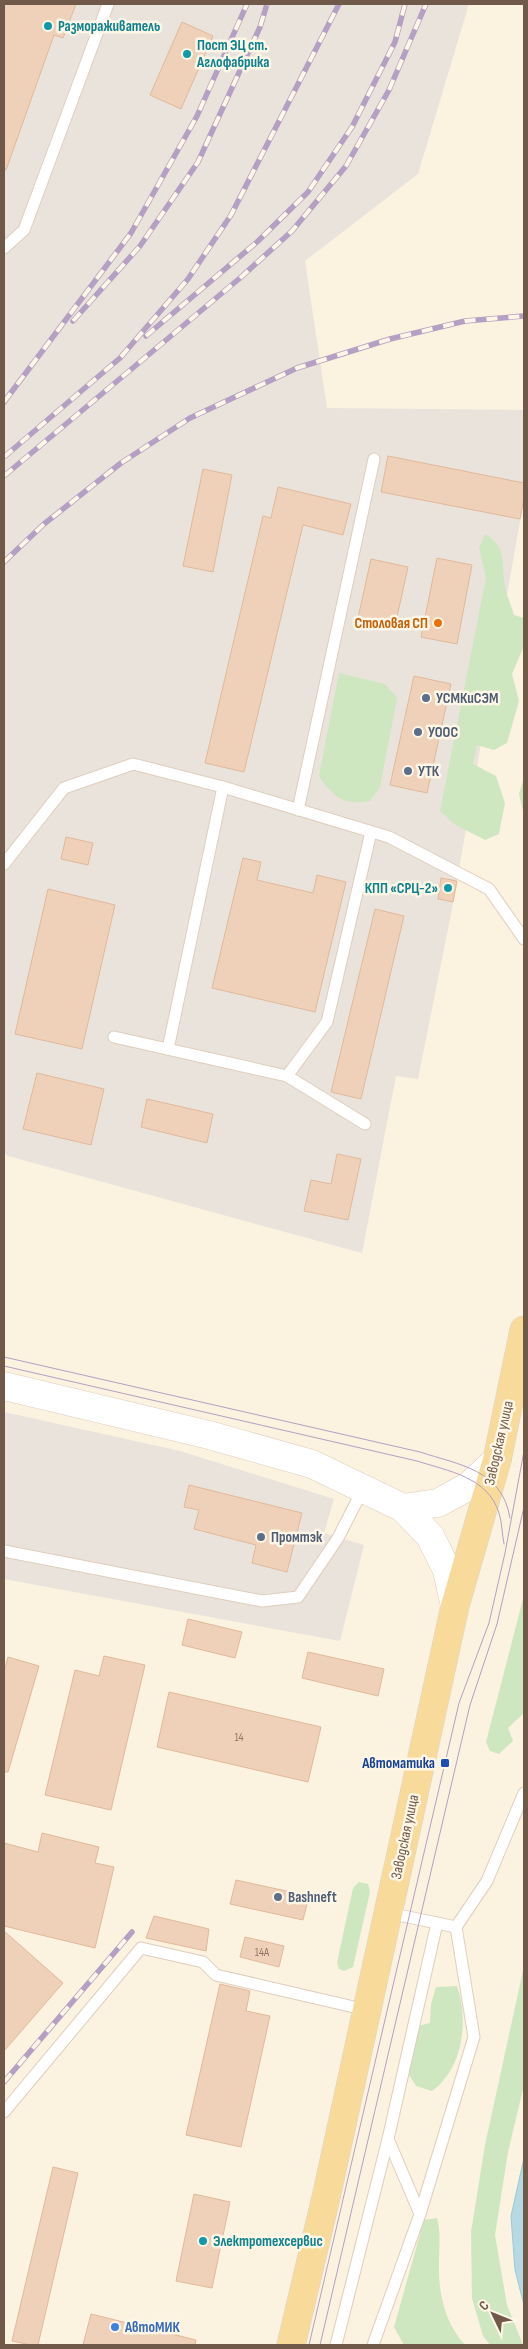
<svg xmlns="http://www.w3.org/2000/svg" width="528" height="2349" viewBox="0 0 528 2349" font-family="'Sofia Sans Condensed',sans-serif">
	<rect width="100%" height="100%" fill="#fbf2e0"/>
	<g fill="#e9e3dc">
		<path d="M4,4H469L418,174L305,261L327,408L524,410V498L452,909L418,1079L396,1076L362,1253L8,1156L4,1152Z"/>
		<path d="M4,1412L180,1451L334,1499L324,1533L364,1545L340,1641L4,1579Z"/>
	</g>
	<g fill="#cee7c0">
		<path d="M485,534C506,547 502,559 504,581C505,592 511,604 514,615L524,618V646L512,674L519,701L507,743L494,750L477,745L473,764L496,776L505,803L499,834L485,840L454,824L440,811L486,578L479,548Z"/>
		<path d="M339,673L385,684L397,698L380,787L370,801C344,806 333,797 319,776Z"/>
		<path d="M524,777V816L519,794Z"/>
		<path d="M524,1595V1713L508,1728L513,1741L499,1754L490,1751L486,1742Z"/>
		<path d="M359,1882L368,1884L370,1892L353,1967L344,1971L339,1969L337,1963L353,1888Z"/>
		<path d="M524,1966V2085L508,2152L495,2235L507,2305L523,2345H490L483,2336L472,2298L471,2232L485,2145Z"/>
		<path d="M457,1986C469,2020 463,2069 432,2091L416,2086L408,2073L418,2026L430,2023L431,2004L436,1987Z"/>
		<path d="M437,2218C441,2233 439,2246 439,2261C438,2292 444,2322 465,2345H404L394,2327L424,2220Z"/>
	</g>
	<path fill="#b6dae3" stroke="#9cc9d5" d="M524,2158V2305L515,2270L511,2216Z"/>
	<g fill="#efd1b9" stroke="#e1b99a">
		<path d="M4,4H76L63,38L54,35L6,170H4Z"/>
		<path d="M182,22L213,36L181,109L150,95Z"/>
		<path d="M388,456L524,483V498L520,519L381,492Z"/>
		<path d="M203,469L232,475L213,572L183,566Z"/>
		<path d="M278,487L351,504L343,535L303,525L244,772L205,763L263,516L271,518Z"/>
		<path d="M437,558L472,565L457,644L421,637Z"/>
		<path d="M371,559L408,567L395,626L358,618Z"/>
		<path d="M414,676L451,684L427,793L390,785Z"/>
		<path d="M66,837L93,843L88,865L61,859Z"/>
		<path d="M243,858L261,862L257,880L313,893L317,875L346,882L315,1012L212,988Z"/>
		<path d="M441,878L457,881L453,902L438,899Z"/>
		<path d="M48,889L115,905L82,1049L15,1034Z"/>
		<path d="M375,909L404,916L361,1099L331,1092Z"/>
		<path d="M37,1073L104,1089L91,1145L23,1129Z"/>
		<path d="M147,1099L213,1114L207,1143L141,1127Z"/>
		<path d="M337,1154L361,1159L348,1220L304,1211L311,1180L331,1184Z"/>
		<path d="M189,1485L302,1513L287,1572L252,1563L256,1545L194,1529L199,1510L184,1507Z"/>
		<path d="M188,1619L242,1632L235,1658L182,1645Z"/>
		<path d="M308,1652L384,1669L378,1696L302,1678Z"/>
		<path d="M104,1656L145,1665L111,1810L45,1795L75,1670L99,1676Z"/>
		<path d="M8,1657L39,1666L8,1772H4V1672Z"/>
		<path d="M169,1692L321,1727L308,1782L157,1747Z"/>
		<path d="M42,1833L99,1847L95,1863L114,1867L95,1948L4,1926V1843L38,1852Z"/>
		<path d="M236,1880L309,1896L303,1920L230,1904Z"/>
		<path d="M154,1916L209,1929L206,1951L146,1938Z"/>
		<path d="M4,1931L63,1983L4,2051Z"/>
		<path d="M245,1937L284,1946L279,1967L240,1957Z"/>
		<path d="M220,1984L250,1991L246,2011L270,2016L241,2147L186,2135Z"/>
		<path d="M53,2167L78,2173L38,2345H31L12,2341Z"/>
		<path d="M194,2194L230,2202L212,2288L176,2281Z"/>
		<path d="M91,2314L196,2340L195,2345H83Z"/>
	</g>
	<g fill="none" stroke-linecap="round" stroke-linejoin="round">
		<defs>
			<g id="service">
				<path d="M4,248L24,230L108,4"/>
				<path d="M298,810L374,459"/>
				<path d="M4,864L64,788L133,764L223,787L389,837L489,889L524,939"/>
				<path d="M114,1037L287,1076L365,1124"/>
				<path d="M168,1049L223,787"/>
				<path d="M287,1076L327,1022L371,832"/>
				<path d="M4,1551L262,1601L298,1597L338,1538L363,1489"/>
				<path d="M389,1913L456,1927"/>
				<path d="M4,2112L141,1948L203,1962L216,1975L367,2010"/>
				<path d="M388,2139L420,2214"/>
				<path d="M336,2345L388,2139L437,1923"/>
				<path d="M373,2345L420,2214L474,2037L456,1927L487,1881L524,1793"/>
			</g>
			<g id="tertiary">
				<path d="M4,1386L209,1435L312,1464L403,1508L430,1536L447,1570L455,1606"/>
				<path d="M403,1508L438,1503L469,1486L497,1460"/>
			</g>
			<path id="primary" d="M291,2345L327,2193L455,1606L497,1460L524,1330"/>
		</defs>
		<use href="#service" stroke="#dfcebd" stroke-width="13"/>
		<use href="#tertiary" stroke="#dfcebd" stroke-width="29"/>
		<use href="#primary" stroke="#dad4d0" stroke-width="29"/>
		<use href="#service" stroke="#fff" stroke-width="11"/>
		<use href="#tertiary" stroke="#fff" stroke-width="28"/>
		<use href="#primary" stroke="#f8da9a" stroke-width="28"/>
		<g stroke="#b5a0c3" stroke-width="1">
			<path d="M4,1357L420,1452C459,1465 502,1469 510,1518"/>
			<path d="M4,1366L417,1461C448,1471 488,1477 499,1513C502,1522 502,1534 504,1544"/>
			<path d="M309,2345L459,1703L489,1623L505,1553L524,1451"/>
			<path d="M320,2345L470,1705L497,1624L524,1507"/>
		</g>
		<defs>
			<g id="rail">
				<path d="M73,321L140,246L198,162L260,27L267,4"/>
				<path d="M146,336L257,242L308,192L352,127L395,42L405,4"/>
				<path d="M4,402L131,233L197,116L247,4"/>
				<path d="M4,457L120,358L188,279L231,215L339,4"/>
				<path d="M4,476L240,278L292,231L346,166L389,90L426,4"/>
				<path d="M4,562L44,524L121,463L190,418L297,368L390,339L465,321L524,316"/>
				<path d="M4,2082L132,1932"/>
			</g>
		</defs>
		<use href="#rail" stroke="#b5a0c3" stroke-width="5.5"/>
		<use href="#rail" stroke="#fef6e6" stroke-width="4" stroke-dasharray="11" stroke-linecap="butt"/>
	</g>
	<g fill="#0f9aa8" stroke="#fef6e6" stroke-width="2">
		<circle cx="48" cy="26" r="5"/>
		<circle cx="187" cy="54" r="5"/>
		<circle cx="448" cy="888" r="5"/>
		<circle cx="203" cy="2241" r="5"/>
	</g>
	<circle fill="#e8710a" stroke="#fef6e6" stroke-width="2" cx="438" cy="623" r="5"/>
	<g fill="#5c6f8a" stroke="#fef6e6" stroke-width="2">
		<circle cx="426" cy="698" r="5"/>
		<circle cx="418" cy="732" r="5"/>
		<circle cx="408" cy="771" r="5"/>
		<circle cx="261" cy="1537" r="5"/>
		<circle cx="278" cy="1897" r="5"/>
	</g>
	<rect fill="#1a4fb4" stroke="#fef6e6" stroke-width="2" x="440" y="1758" width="10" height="10" rx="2.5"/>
	<circle fill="#3f7fe0" stroke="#fef6e6" stroke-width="2" cx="115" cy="2327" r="5"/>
	<g text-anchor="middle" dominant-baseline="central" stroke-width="5" stroke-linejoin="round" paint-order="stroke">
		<g font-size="12" fill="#907765">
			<text x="239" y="1737">14</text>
			<text x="262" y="1952">14А</text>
		</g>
		<g font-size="15" font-weight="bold" fill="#0d838f" stroke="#fef6e6" text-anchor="start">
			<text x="58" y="26">Размораживатель</text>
			<text x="197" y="45">Пост ЭЦ ст.<tspan x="197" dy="17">Аглофабрика</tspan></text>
			<text x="438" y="888" text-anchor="end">КПП «СРЦ-2»</text>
			<text x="213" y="2241">Электротехсервис</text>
		</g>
		<g font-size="15" font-weight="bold" fill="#c56008" stroke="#fef6e6" text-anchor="end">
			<text x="428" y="623">Столовая СП</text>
		</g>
		<g font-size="15" font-weight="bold" fill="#4e5e75" stroke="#fef6e6" text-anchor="start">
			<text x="436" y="698">УСМКиСЭМ</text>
			<text x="428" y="732">УООС</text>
			<text x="418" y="771">УТК</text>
			<text x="271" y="1537">Промтэк</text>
			<text x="288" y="1897">Bashneft</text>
		</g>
		<g font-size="15" fill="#715949" stroke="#fef6e6">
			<text transform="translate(499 1443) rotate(-77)">Заводская улица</text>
			<text transform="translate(405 1837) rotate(-78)">Заводская улица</text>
		</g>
		<g font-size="15" font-weight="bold" fill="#164399" stroke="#fef6e6" text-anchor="end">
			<text x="435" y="1763">Автоматика</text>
		</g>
		<g font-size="15" font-weight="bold" fill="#366cbe" stroke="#fef6e6" text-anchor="start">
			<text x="125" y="2327">АвтоМИК</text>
		</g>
	</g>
	<rect width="528" height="2349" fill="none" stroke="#715949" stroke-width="10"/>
	<g transform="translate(493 2314) rotate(313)" stroke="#fef6e6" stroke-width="4" paint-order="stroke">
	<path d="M0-4L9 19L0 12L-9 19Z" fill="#715949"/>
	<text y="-8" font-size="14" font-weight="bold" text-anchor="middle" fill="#715949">С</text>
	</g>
</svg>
